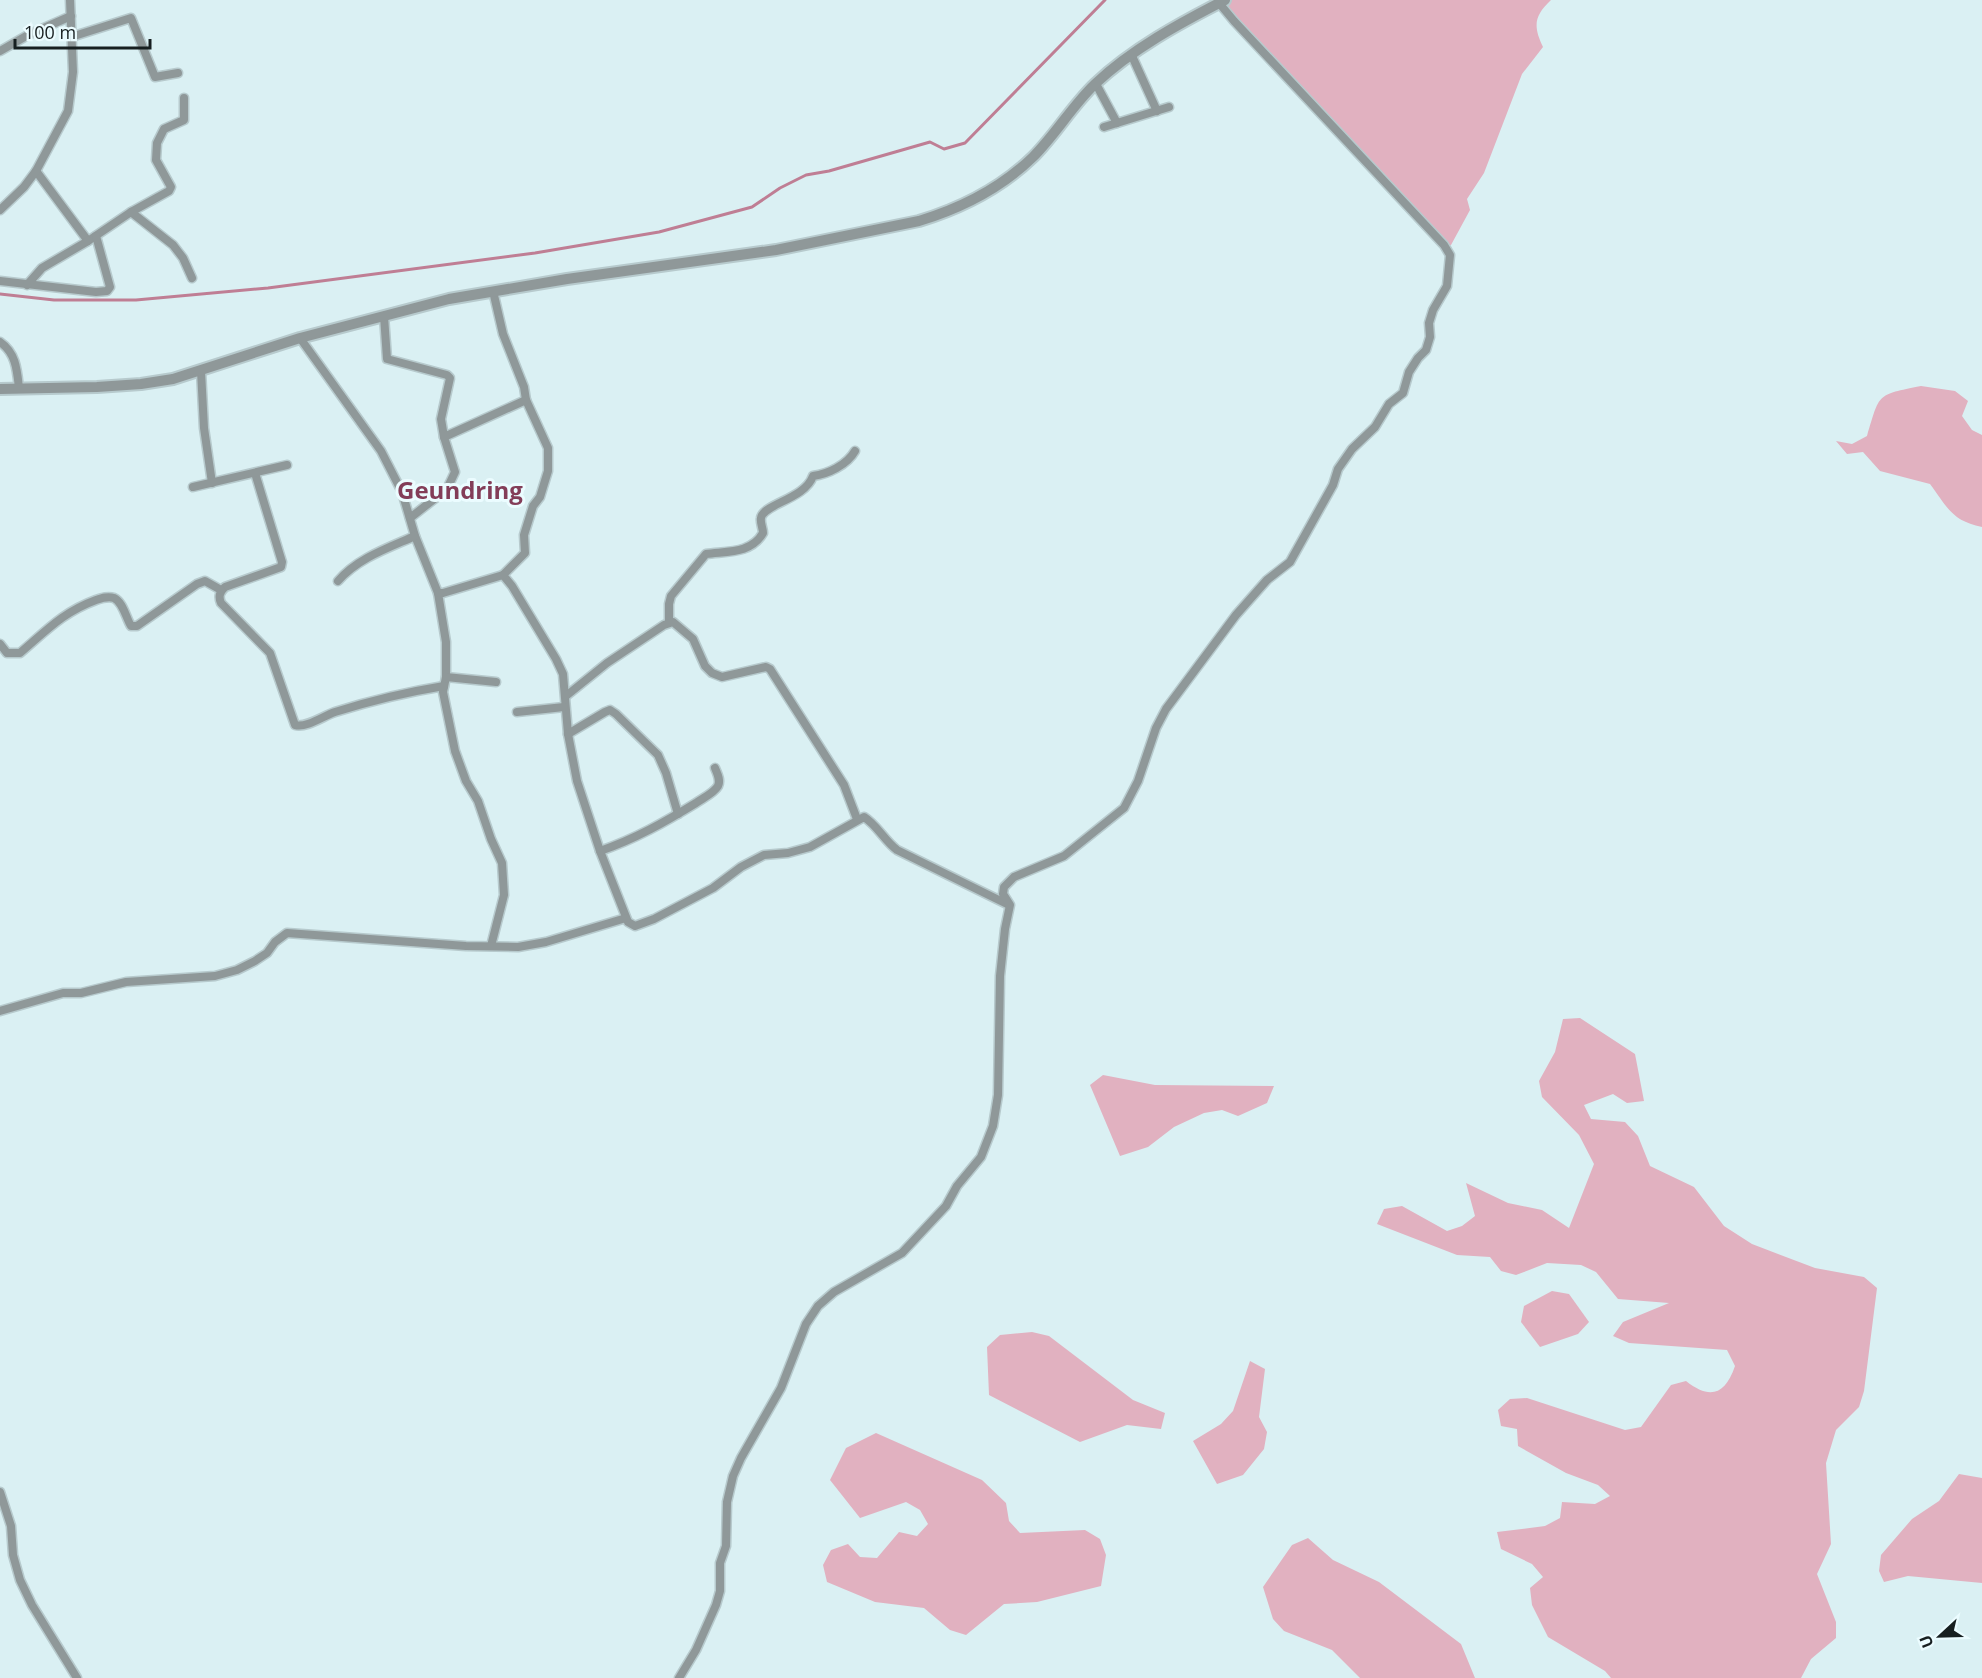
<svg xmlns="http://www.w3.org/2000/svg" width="1982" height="1678" viewBox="0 0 1982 1678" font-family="'Open Sans',sans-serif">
	<rect width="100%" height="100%" fill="#daf0f3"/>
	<g fill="#e1b1c0">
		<path d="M1227,0H1551C1534,16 1533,26 1543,47L1522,74L1484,173L1467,199L1470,210L1451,245L1446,247L1216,5Z"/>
		<path d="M1921,386L1955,391L1968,401L1962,416L1972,430L1982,435V527C1952,521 1947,507 1930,484L1880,471L1863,452L1847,454L1836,441L1852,444L1867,436C1880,393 1876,395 1921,386Z"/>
		<path d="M1580,1018L1635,1054L1644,1101L1627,1103L1613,1094L1584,1105L1591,1119L1625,1122L1638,1136L1650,1166L1694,1187L1724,1226L1752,1244L1815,1268L1864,1277L1877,1288L1864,1391L1859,1407L1836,1430L1826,1463L1831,1544L1817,1574L1836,1622V1638L1811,1659L1801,1678H1611L1605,1671L1548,1637L1532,1605L1530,1588L1543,1577L1532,1564L1501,1549L1497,1532L1545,1526L1560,1518L1562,1502L1595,1504L1610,1496L1598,1485L1566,1473L1518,1446L1517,1429L1501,1426L1498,1410L1510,1399L1527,1398L1625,1430L1641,1427L1671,1385L1686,1381C1710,1400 1725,1395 1735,1366L1727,1350L1629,1343L1613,1336L1623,1322L1669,1303L1618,1299L1596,1272L1581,1265L1547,1263L1516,1275L1501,1271L1490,1257L1457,1255L1377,1224L1384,1209L1402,1206L1447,1231L1462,1226L1475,1216L1466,1183L1508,1203L1542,1210L1569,1228L1594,1164L1579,1135L1542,1097L1539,1081L1555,1052L1563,1019Z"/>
		<path d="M1103,1075L1155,1085L1274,1086L1267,1103L1238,1116L1222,1110L1204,1113L1174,1127L1148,1147L1120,1156L1090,1085Z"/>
		<path d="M1552,1291L1569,1294L1589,1322L1578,1334L1540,1347L1521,1322L1524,1306Z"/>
		<path d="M1032,1332L1049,1336L1133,1400L1165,1413L1161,1429L1127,1425L1080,1442L989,1395L987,1347L1000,1335Z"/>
		<path d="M1250,1361L1265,1369L1259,1417L1267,1432L1264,1449L1243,1475L1217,1484L1193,1441L1221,1424L1233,1411Z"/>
		<path d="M876,1433L982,1480L1006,1503L1009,1521L1020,1533L1085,1530L1100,1539L1106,1555L1101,1586L1037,1602L1004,1604L966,1635L950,1630L924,1608L875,1602L827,1582L823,1565L831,1550L848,1544L860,1557L877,1558L899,1532L917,1536L928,1524L920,1510L906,1502L860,1518L830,1480L846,1448Z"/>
		<path d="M1959,1474L1982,1478V1583L1908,1576L1884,1582L1879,1571L1881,1555L1912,1519L1939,1501Z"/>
		<path d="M1308,1538L1333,1560L1379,1582L1461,1644L1475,1678H1360L1332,1650L1284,1631L1273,1619L1263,1587L1292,1545Z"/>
	</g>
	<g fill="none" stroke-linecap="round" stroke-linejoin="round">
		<path stroke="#bf7e94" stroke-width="3" d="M0,294L54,300H136L268,288L535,253L659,232L752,207L780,188L806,175L829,171L930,142L944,149L965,143L1105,0"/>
		<defs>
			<g id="minor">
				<path d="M71,37L131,18L155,77L178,73"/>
				<path d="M0,51L28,35L71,16"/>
				<path d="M1132,56L1157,111"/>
				<path d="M1096,84L1117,123"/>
				<path d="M1104,127L1169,107"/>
				<path d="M36,171L88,241L131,212L169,191L171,187L156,160L157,143L164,129L184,120V98"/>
				<path d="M0,210L24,187L36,171L68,111L73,72L70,0"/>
				<path d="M131,212L173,245L183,258L192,278"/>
				<path d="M0,281L96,292L107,291L110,287L96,236"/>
				<path d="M27,285L42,268L88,241"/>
				<path d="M493,291L503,334L524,387L526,400L548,448V471L540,497L533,506L524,535L525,553L503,575L512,586L556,659L563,674L568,734L577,781L600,851L628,922L635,926L654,919L713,888L741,867L764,855L788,853L810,847L864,817C877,825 884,840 897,850L1009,905"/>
				<path d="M384,316L387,359L447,375L450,378L441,419L444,437"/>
				<path d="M300,338L381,451L402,492L415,536L438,593L446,642V677L443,692L455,751L466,781L478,801L491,839L502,863L504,895L491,946"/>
				<path d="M0,342C16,353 17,370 19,388"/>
				<path d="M201,371L204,428L212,483"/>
				<path d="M255,473L282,562L281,567L225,587C220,592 218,596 221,603L270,653L295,725C307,728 323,716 335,712C370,701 407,692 444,686"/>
				<path d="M193,487L287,465"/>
				<path d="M410,518L447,489L455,472L444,437L526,400"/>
				<path d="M338,581C358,558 388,548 415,536"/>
				<path d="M438,593H443L503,575"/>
				<path d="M669,622V604L671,596L706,554C727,551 751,554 763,533C763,528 760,523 761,518C763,504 805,499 813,476C828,474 847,465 855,451"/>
				<path d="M0,644L7,653H20C46,631 63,612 96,600C102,598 108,596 114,598C123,602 126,618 131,626H137L197,584L205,581L221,590"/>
				<path d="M446,677L496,682"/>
				<path d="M566,696L607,663L664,625L673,622L693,639L705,666L712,673L722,677L766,667L770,669L844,785L857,819"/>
				<path d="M517,712L564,707"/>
				<path d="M568,734L605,712L610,710L616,714L658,755L666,773L678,814"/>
				<path d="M600,851C635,839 665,822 696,803C703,798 714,793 718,786C721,780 717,773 715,768"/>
				<path d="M0,1011L63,993H81L126,982L215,976L237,970L255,961L267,953L275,942L287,933L466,946L518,947L546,942L626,918"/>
				<path d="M0,1492L11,1526L13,1555L20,1580L32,1605L77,1678"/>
				<path d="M679,1678L696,1650L716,1605L720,1591V1563L726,1546L727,1502L733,1476L741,1458L781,1388L806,1324L818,1306L834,1292L902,1253L946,1206L957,1186L981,1157L993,1126L998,1095L1000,976L1005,929L1010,905L1003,894L1004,887L1014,877L1064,856L1124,808L1138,781L1156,728L1166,709L1236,615L1267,580L1290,562L1333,485L1338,469L1352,449L1375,427L1389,404L1403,393L1409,372L1418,358L1426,350L1430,337L1429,323L1433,310L1447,286L1450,255L1444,245L1234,21L1219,3"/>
			</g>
			<path id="tertiary" d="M0,389L97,387L141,384L173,379L300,338L449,299L567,279L776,250L919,221C962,208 1001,188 1033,157C1056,134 1072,106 1095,84C1132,49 1180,23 1225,0"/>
		</defs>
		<use href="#minor" stroke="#b7cacd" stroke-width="11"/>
		<use href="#tertiary" stroke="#b7cacd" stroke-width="14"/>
		<use href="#minor" stroke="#8f9899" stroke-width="8"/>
		<use href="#tertiary" stroke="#8f9899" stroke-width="10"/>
	</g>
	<g text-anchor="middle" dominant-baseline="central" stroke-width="6" stroke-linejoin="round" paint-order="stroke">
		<g font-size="24" font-weight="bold" fill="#833d58" stroke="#ebfcff">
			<text x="460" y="489">Geundring</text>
		</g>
	</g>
	<g transform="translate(1940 1636) rotate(248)" stroke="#ebfcff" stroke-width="4.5" paint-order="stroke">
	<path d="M0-4.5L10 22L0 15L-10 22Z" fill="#171f20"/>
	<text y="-9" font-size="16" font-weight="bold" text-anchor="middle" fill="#171f20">U</text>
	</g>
	<path d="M15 39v9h135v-9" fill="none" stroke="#171f20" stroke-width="3"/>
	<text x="24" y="39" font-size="18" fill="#171f20" stroke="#ebfcff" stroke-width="4.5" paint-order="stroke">100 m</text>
</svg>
